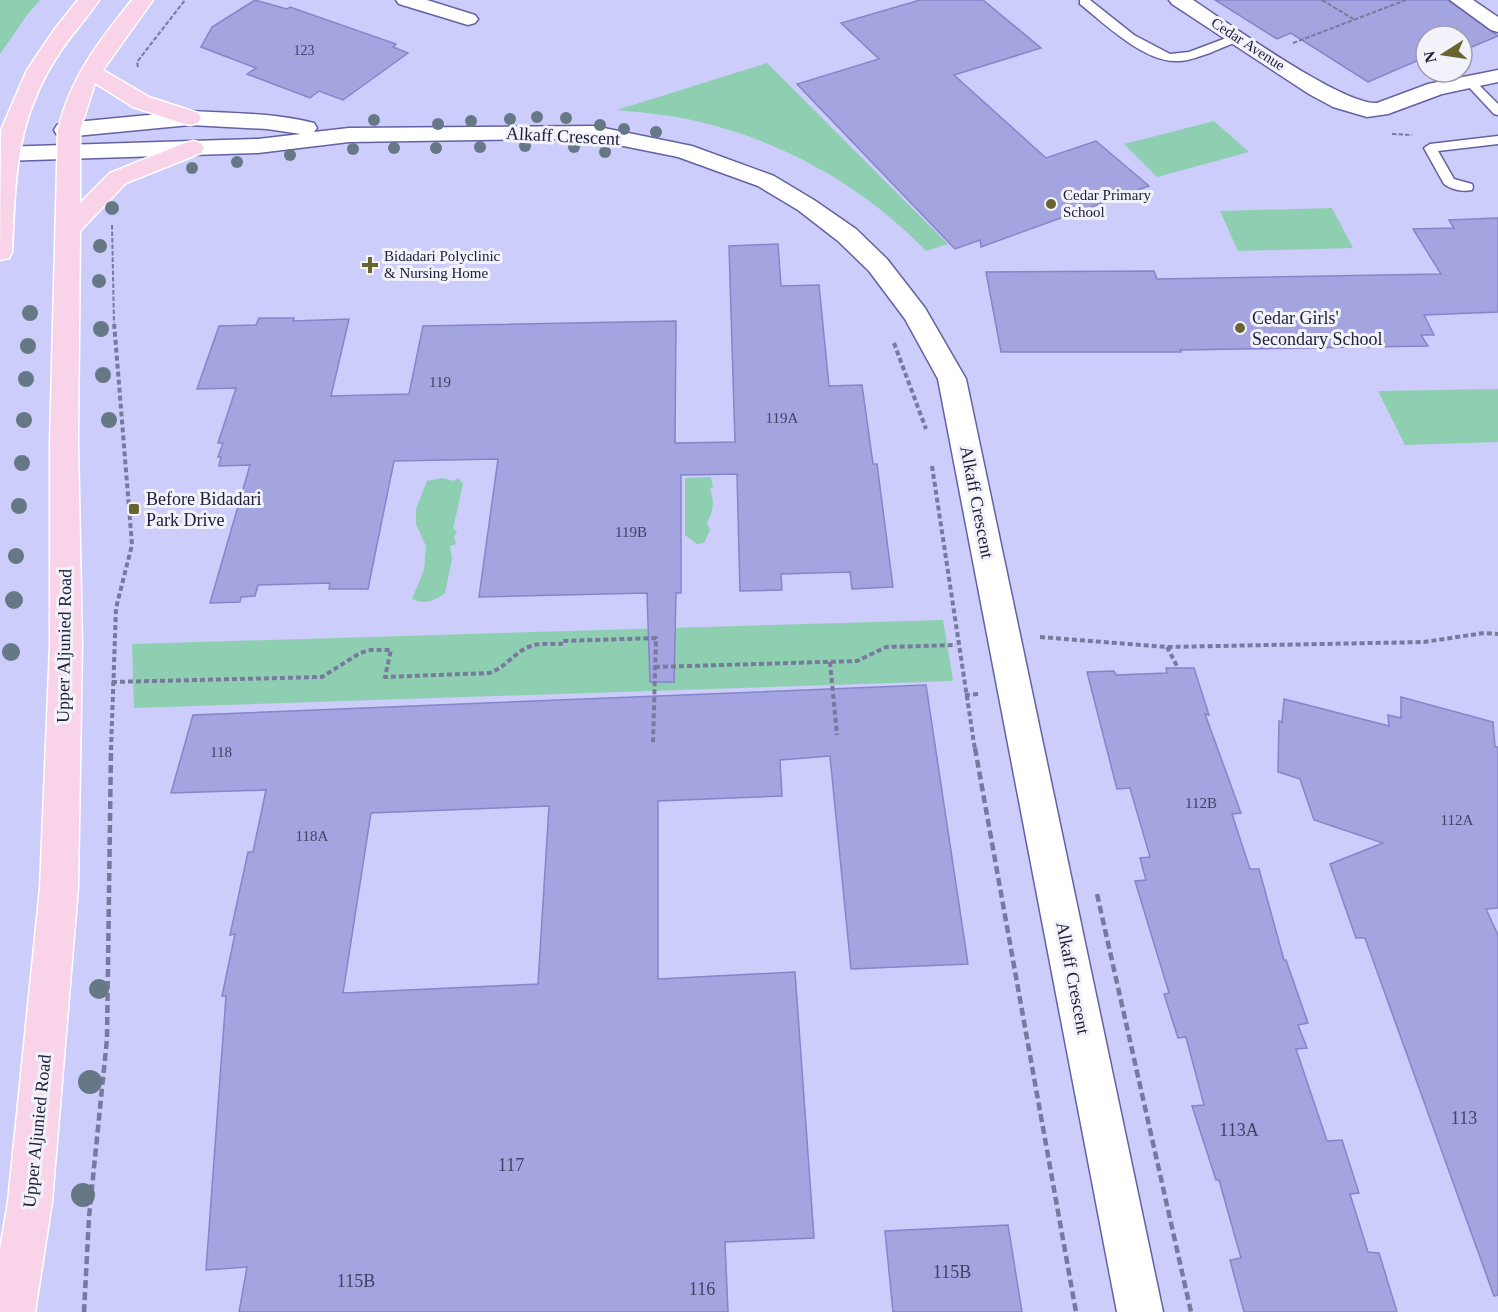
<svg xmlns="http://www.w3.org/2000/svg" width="1498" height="1312" viewBox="0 0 1498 1312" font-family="'Times New Roman',serif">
	<rect width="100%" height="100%" fill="#cccdfa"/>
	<g fill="#8ecfb1">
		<path d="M0,0H40L27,15L0,54Z"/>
		<path d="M767,63L948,244L926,251C869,191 792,146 712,125C681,116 648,113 617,110Z"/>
		<path d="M1214,121L1249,152L1157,177L1124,144Z"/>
		<path d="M1332,208L1353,248L1238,251L1220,211Z"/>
		<path d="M1498,389V442L1405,445L1378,391Z"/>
		<path d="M711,477L713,487L710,489C715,502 713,511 707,523L710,530L704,543L697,544L685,535V478Z"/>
		<path d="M442,478L454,481L458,478L463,484L453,529L457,531L454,537L456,544L450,546L452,559L445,593C434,601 425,605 412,599L424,570L426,546L416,524V509L427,481Z"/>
		<path d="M943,620L953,681L134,708L132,644Z"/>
	</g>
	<g fill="#a4a4e0" stroke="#8684ca" stroke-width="1.5" fill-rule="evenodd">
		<path d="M255,0L287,9L290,7L396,44L393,47L408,53L343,100L319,91L310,98L247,74L256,68L201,47L212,27Z"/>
		<path d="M920,0H983L1041,48L954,75L1046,158L1096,141L1149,186L981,247L980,240L955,249L797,84L879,59L841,23Z"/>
		<path d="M1215,0H1448L1498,36L1462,51V36H1426V57L1368,82L1291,33L1277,39Z"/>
		<path d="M1498,218V312L1424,315L1434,335H1421L1428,346L1180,350L1181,352H1001L986,272L1154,271L1157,279L1441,274L1413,229L1454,228L1449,220Z"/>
		<path d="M778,244L781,286L819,285L829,386L862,385L873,464H877L893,587L852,589L850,572L781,574L782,590L740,591L737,474L681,475V593H676L674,682H650L647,593L479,597L498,459L394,461L368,589H329L330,583L258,585L255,596L241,597L240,602L210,603L250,465L219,466L221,457H218L223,443H218L236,388L197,389L219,326L256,325L259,318H294L293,321L349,319L331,396L409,394L423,326L676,321L675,443L735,442L729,246Z"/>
		<path d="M1166,668H1194L1209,715L1205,714L1241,813L1232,814L1250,869H1259L1284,960H1286L1308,1023L1298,1025L1307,1048L1296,1049L1327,1141L1342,1140L1359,1193L1350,1194L1368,1252L1379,1253L1397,1312H1244L1230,1260L1241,1258L1219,1180H1216L1192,1106L1204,1105L1186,1037L1178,1038L1164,994L1169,993L1135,881L1146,880L1140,858L1150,857L1130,788L1117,789L1087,672L1114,671L1116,675L1167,673Z"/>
		<path d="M926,685L968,964L851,969L830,756L780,760L782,796L658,801V979L795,972L814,1238L725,1242L728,1312H239L247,1267L206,1270L226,996H222L235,934L230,935L248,852H253L266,790L171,793L193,715ZM549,806L538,984L343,993L371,813Z"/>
		<path d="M1401,697L1493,722L1495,747H1498V908L1486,909L1498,935V1295L1494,1296L1365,938H1356L1330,864L1383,843L1314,820L1300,779L1278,772L1279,721L1282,722L1284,699L1389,726L1388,715L1401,718Z"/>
		<path d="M1008,1225L1022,1312H893L885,1231Z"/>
	</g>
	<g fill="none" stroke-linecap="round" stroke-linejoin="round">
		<defs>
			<g id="lane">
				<path d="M1080,0H1090L1134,35L1170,54L1189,52L1237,34L1243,37C1235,44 1220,48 1210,53C1200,56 1189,61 1178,61C1145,63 1105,24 1080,4Z"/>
				<path d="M1469,77L1473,79L1498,104V115L1494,114L1465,83V79Z"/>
				<path d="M1498,136V144L1438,151L1454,179L1472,184L1473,187L1472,190C1463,192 1452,190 1444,184L1424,148L1430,144Z"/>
			</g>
			<g id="street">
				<path d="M396,0H427L475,15L478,19L475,23L468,25L399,4Z"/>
				<path d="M1169,0H1193C1228,23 1342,105 1377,103L1428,84L1498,70V82L1442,94L1388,114L1367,117L1333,107L1309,94L1172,4Z"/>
				<path d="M1450,0H1473L1498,17V32L1491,30Z"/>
				<path d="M190,111C231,113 274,113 314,123L317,128L314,132L349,128L594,126L692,146L774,176L814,200L856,229L887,259L925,308L966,379L1163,1312H1117L938,379L905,319L869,271L838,241L798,210L758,186L678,157L594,140L548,139L349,142L258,153L0,161V147L258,139L301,134L267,129L190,125L65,137L57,135L54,130L57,125L65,123Z"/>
			</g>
			<g id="primary">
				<path d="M78,0H99C87,18 72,34 60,52C15,120 16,174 12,252L9,258L0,260L1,130L27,70L54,30Z"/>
				<path d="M132,0H153L103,70L149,97L198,113L201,118L198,123L190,125L182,123L133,107L95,83L80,130V203L110,173L185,143L193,141L201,143L204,148L201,153L126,183L80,231L78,441L82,645L78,888L52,1202L35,1312H0V1249L8,1202L40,888L50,645V441L58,130C70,78 99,41 132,0Z"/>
			</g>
		</defs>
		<use href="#lane" stroke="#6461a3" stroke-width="3"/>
		<use href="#street" stroke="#6461a3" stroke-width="3"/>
		<use href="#primary" stroke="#fff" stroke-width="3"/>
		<g stroke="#79799e" stroke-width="2" stroke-dasharray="4.5 2" stroke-linecap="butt">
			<path d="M1322,0L1355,20"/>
			<path d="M1293,43L1406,0"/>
			<path d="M138,67L137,62L185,0"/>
			<path d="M1392,134L1412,135"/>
			<path d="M112,225L114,323"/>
		</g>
		<g stroke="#79799e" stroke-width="4" stroke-dasharray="5 3" stroke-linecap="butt">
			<path d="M894,343L926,429"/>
			<path d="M932,466L975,750"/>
			<path d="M1040,637L1167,647L1424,642L1484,633L1498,634"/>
			<path d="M1167,647L1178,668"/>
			<path d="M830,662L837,735"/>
			<path d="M655,667L857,661L886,647L956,645"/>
			<path d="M112,682L322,677L360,653L371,650H391L385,677L489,673C506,668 515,651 531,646C540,643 551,644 561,644V641L656,638L653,743"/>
			<path d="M965,695L979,694"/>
			<path d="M111,750L116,608L132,545L114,322"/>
		</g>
		<g stroke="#79799e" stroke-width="4.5" stroke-dasharray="8 4" stroke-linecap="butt">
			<path d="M975,748L1076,1312"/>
			<path d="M1097,894L1191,1312"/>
			<path d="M84,1312L89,1217L107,1039L111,748"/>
		</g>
		<use href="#lane" fill="#fff" fill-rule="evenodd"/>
		<use href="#street" fill="#fff" fill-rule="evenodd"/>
		<use href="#primary" fill="#f9d3e8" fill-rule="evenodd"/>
	</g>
	<g fill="#667885">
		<circle cx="537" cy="117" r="6"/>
		<circle cx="566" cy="118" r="6"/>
		<circle cx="510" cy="119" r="6"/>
		<circle cx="374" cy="120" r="6"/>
		<circle cx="471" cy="121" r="6"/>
		<circle cx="438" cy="124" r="6"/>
		<circle cx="600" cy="125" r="6"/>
		<circle cx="624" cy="129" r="6"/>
		<circle cx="656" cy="132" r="6"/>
		<circle cx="525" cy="146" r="6"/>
		<circle cx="480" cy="147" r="6"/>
		<circle cx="574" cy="147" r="6"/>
		<circle cx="394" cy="148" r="6"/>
		<circle cx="436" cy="148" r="6"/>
		<circle cx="353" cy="149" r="6"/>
		<circle cx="605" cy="152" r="6"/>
		<circle cx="290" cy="155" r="6"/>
		<circle cx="237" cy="162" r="6"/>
		<circle cx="192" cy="168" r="6"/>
		<circle cx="112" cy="208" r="7"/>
		<circle cx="100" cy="246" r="7"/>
		<circle cx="99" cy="281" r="7"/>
		<circle cx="30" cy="313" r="8"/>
		<circle cx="101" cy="329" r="8"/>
		<circle cx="28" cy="346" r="8"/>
		<circle cx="103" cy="375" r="8"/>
		<circle cx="26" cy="379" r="8"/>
		<circle cx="24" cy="420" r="8"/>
		<circle cx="109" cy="420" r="8"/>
		<circle cx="22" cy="463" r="8"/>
		<circle cx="19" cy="506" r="8"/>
		<circle cx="16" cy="556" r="8"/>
		<circle cx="14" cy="600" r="9"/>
		<circle cx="11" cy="652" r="9"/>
		<circle cx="99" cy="989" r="10"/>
		<circle cx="90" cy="1082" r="12"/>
		<circle cx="83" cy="1195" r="12"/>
	</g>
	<g fill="#68632f" stroke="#f1f2fa" stroke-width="2">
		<circle cx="1051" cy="204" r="6"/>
		<path d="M367 256h6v6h6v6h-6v6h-6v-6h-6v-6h6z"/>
		<circle cx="1240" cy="328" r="6"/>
		<rect x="128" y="503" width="12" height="12" rx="3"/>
	</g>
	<g text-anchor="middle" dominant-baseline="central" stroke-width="6" stroke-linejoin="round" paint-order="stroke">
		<g font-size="14" fill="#424164">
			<text x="304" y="50">123</text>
		</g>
		<g font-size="15" fill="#21203b" stroke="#f1f2fa">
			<text transform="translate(1248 44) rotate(33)">Cedar Avenue</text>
		</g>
		<g font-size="15" fill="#21203b" stroke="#f1f2fa" text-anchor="start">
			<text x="1063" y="195">Cedar Primary<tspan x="1063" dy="17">School</tspan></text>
			<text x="384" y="256">Bidadari Polyclinic<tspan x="384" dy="17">&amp; Nursing Home</tspan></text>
		</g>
		<g font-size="15" fill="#424164">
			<text x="440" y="382">119</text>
			<text x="782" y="418">119A</text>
			<text x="631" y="532">119B</text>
			<text x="221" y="752">118</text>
			<text x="1201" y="803">112B</text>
			<text x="1457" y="820">112A</text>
			<text x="312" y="836">118A</text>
		</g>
		<g font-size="18" fill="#21203b" stroke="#f1f2fa">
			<text transform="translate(563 136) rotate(3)">Alkaff Crescent</text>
			<text transform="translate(977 502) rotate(79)">Alkaff Crescent</text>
			<text transform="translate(64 646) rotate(-89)">Upper Aljunied Road</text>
			<text transform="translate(1073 978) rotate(79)">Alkaff Crescent</text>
			<text transform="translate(37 1131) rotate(-84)">Upper Aljunied Road</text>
		</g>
		<g font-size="18" fill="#21203b" stroke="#f1f2fa" text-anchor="start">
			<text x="1252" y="318">Cedar Girls'<tspan x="1252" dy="21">Secondary School</tspan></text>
			<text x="146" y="499">Before Bidadari<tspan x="146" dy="21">Park Drive</tspan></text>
		</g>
		<g font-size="18" fill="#424164">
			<text x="1464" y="1118">113</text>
			<text x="1239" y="1130">113A</text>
			<text x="511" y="1165">117</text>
			<text x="952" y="1272">115B</text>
			<text x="356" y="1281">115B</text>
			<text x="702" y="1289">116</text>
		</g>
	</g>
	<g transform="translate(1444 54) rotate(258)"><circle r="28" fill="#f1f2fa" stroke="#9e9eae" stroke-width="1.5"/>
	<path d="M0-4.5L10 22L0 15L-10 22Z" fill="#68632f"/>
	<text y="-9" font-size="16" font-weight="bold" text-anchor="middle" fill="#21203b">N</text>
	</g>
</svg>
